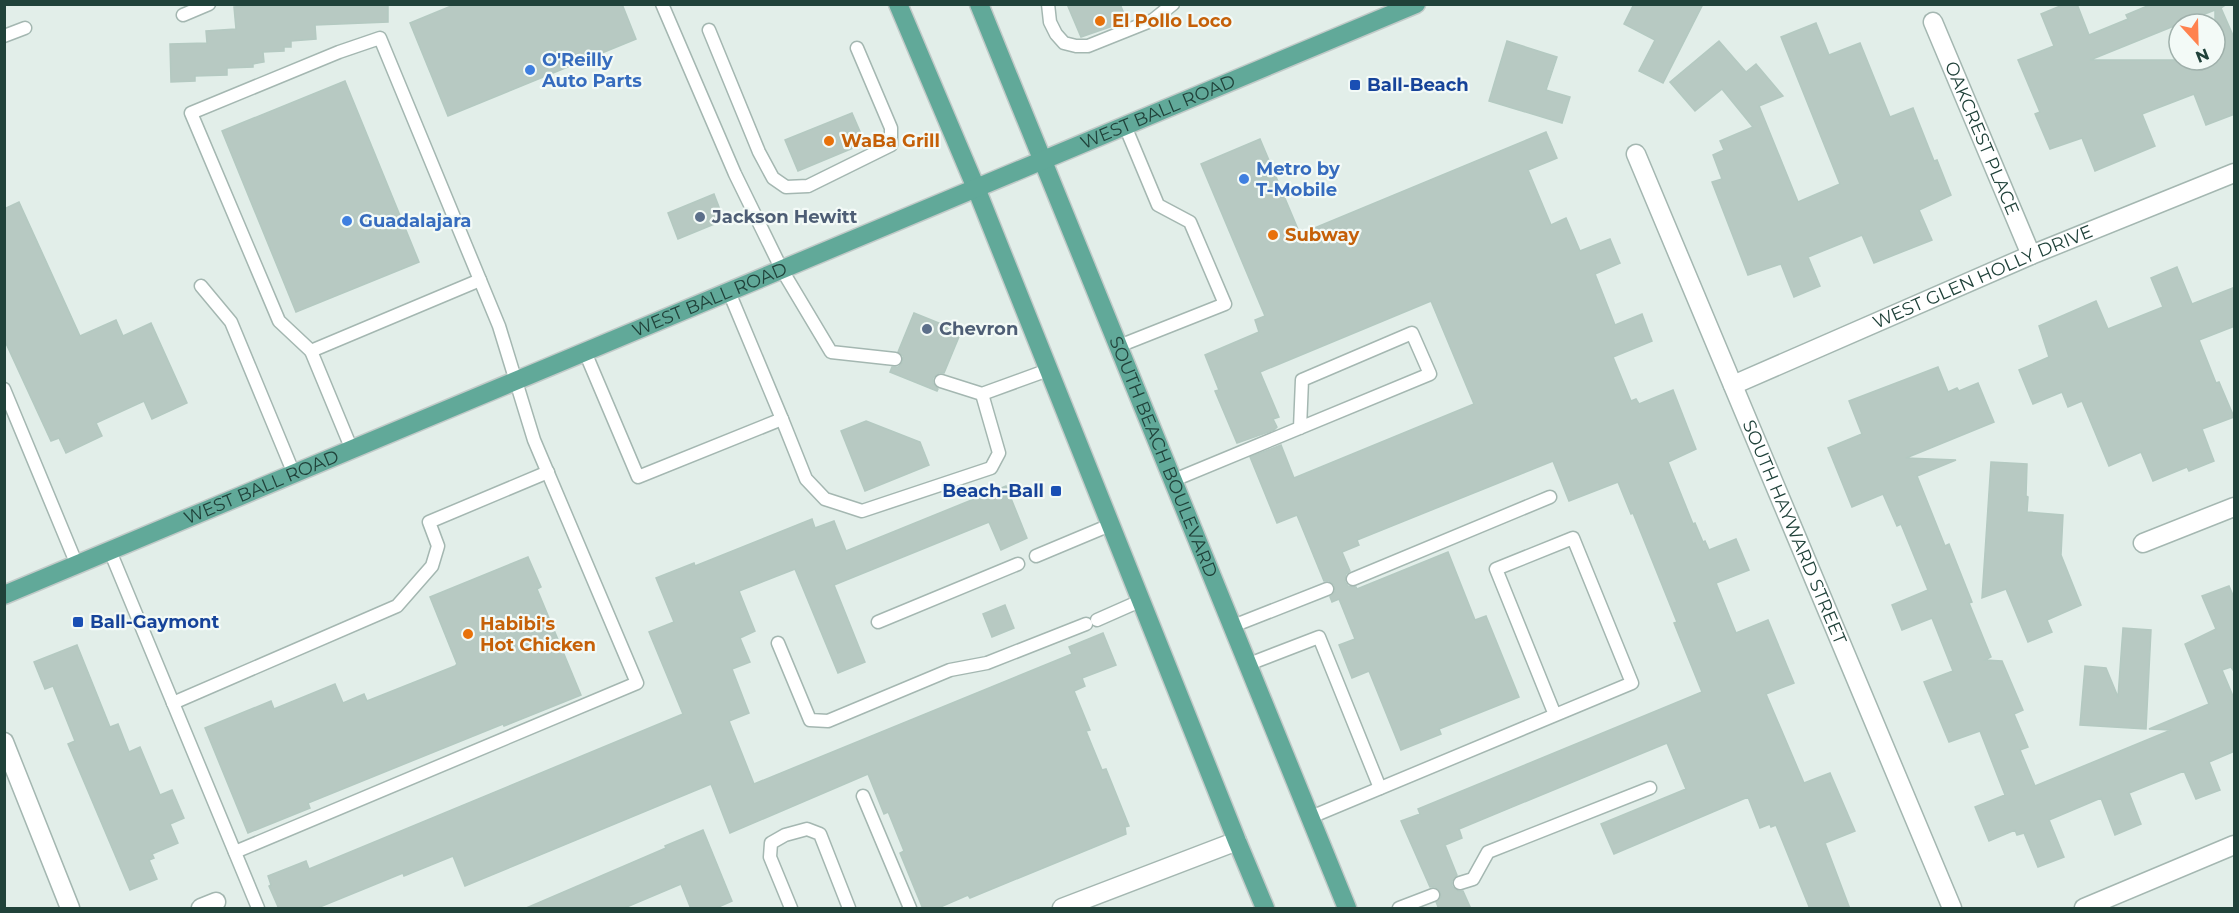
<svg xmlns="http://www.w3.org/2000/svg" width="2239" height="913" viewBox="0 0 2239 913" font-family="Montserrat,sans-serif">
	<rect width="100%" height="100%" fill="#e2eee9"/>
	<g fill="#b7c9c2" stroke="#b4c9c1" stroke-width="1.5" fill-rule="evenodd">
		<path d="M273,4H388V22L315,25L316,39L291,41V47H284V51L263,52L264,62L253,64V67L227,68V75L195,76V81L171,82L170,44L207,43L206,31L236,29L234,7Z"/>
		<path d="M456,4H622L636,39L448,116L410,23Z"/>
		<path d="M1067,4H1120L1127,21L1081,37Z"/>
		<path d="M1634,4H1703L1663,83L1639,71L1655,40L1624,24Z"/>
		<path d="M2065,4H2077L2089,35L2128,19L2126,15L2152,4H2227L2221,8L2235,40V114L2206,125L2194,94L2142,114L2155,146L2095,171L2082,138L2050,149L2035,114L2040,112L2018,60L2054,46L2041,14ZM2215,10V60H2090L2179,24Z"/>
		<path d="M1816,23L1829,55L1860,43L1890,117L1913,108L1934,161L1937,160L1951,195L1919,210L1932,240L1874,263L1862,235L1808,257L1820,286L1794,297L1781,264L1748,275L1712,182L1722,179L1713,155L1724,150L1720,141L1753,127L1722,89L1695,111L1670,82L1719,41L1746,72L1756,64L1783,96L1759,106L1798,202L1840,184L1781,37Z"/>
		<path d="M1507,41L1557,57L1546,90L1570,97L1562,123L1489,101Z"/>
		<path d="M345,81L419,262L296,312L222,131Z"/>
		<path d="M852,113L865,143L798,171L785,140Z"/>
		<path d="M1546,132L1557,158L1528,170L1551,225L1566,218L1580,251L1610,239L1620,263L1595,274L1615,325L1642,314L1652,341L1613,357L1631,401L1636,399L1639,404L1673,390L1696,449L1668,462L1693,524L1695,523L1703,542L1705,541L1709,550L1736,539L1749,570L1716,583L1736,633L1768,620L1794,683L1766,694L1804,783L1830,773L1855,831L1825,843L1850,909H1810L1776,825L1771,827L1770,824L1760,828L1748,797L1614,854L1601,824L1686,789L1667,743L1459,829L1462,838L1445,845L1457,875L1452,881V886L1458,891H1463L1471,909H1439L1436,902L1441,897L1440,892L1435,887H1430L1401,821L1420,814L1418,809L1702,692L1674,623L1677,622L1633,513L1631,514L1618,482L1569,501L1553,461L1357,540L1359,545L1342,552L1350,571L1346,574L1345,582L1348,586L1356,587L1357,589L1448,552L1475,620L1486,616L1519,697L1439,729L1441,734L1401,750L1369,671L1352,678L1339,645L1355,639L1339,599L1332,602L1330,597L1335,591L1334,585L1329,581H1324L1297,515L1277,523L1250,457L1281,445L1294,478L1474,404L1431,301L1260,372L1279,417L1273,419L1277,427L1274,430L1237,443L1215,391L1219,390L1205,355L1259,332L1255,320L1265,316L1201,164L1260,139L1300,234Z"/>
		<path d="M714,194L724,220L678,239L668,213Z"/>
		<path d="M19,202L80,336L116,320L123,336L151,323L187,403L152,419L144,401L96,423L102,436L66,453L59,438L51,441L4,339V209Z"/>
		<path d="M2177,267L2192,304L2235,287V326L2199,340L2216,383L2219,382L2234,417L2202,429L2214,461L2189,471L2187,467L2153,481L2141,452L2109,466L2082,401L2068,407L2062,392L2033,404L2019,370L2049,357L2039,326L2096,301L2108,329L2163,307L2151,278Z"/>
		<path d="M914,313L961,332L944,373H939L933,378V383L938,389L937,391L890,372L892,367H898L902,363L903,356L898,352Z"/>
		<path d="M1938,367L1948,392L1957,388L1959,391L1978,383L1994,422L1906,458L1956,460L1917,476L1945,546L1949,544L1972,602L1969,603L1991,657L1985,660L2002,661L2023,710L2014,714L2028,747L2020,750L2035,786L2171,730L2149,729L2209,704L2185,644L2216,629L2202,596L2229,586L2235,600V673L2231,667L2222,670L2235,701V751L2209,762L2220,790L2196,799L2184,771L2129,793L2141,824L2115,835L2101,798L2049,820L2064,857L2038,867L2024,833L2017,835L2015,830L1989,841L1975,807L2005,795L1980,731L1949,742L1924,682L1953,671L1932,618L1902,630L1892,605L1928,590L1901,524L1897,526L1883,494L1852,507L1828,448L1862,434L1849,401Z"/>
		<path d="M866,421L920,442L929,465L865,491L841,431Z"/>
		<path d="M1991,462L2027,464L2026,496L2028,497L2027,512L2063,515L2061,555L2081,605L2047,620L2052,632L2028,642L2006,589L1982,598Z"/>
		<path d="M1006,486L1027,538L1001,550L989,522L834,585L865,662L838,673L795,569L739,591L755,631L740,638L750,662L732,669L749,713L729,721L754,784L1072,654L1069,647L1103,633L1116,665L1082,678L1085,686L1074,691L1090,730L1086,731L1102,770L1106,769L1129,826L1125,827L1126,834L970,898L968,895L936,909H923L900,853L904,851L889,814L888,812L884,814L868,774L730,833L711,784L465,886L453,856L404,876L403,873L315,909H279L269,886L271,885L268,876L306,861L309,869L683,714L649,632L674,622L656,578L694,563L695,566L812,519L815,528L834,521L846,551Z"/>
		<path d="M528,557L541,587L537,589L581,695L504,726L503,724L308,803L310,808L248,833L205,728L271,701L274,709L335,684L343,703L364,694L367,701L455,666L457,664L430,597Z"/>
		<path d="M1005,605L1014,628L992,637L983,614Z"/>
		<path d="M2123,628L2151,630L2146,729L2080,725L2085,666L2106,668L2118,697Z"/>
		<path d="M77,645L110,727L118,724L129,752L140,747L160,795L172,790L184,818L170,824L178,843L152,854L154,858L149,860L157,879L130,890L68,744L75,741L53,686L45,689L34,662Z"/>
		<path d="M703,830L732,901L714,909H691L681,884L622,909H524L666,848L665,846Z"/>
	</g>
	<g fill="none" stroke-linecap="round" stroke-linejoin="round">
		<defs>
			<g id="service">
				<path d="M662,4L735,174L782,270L831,352L895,359"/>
				<path d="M1048,4L1050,22L1056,34L1064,43L1076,46H1088L1153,20L1173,4"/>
				<path d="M183,15L209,4"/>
				<path d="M709,30L759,152L773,178L786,187L808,186L891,145V128L857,48"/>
				<path d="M4,36L25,28"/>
				<path d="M201,286L231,322L294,474"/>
				<path d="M1119,346L1225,304L1190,222L1158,205L1125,126"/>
				<path d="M585,352L638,477L782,419L729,292"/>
				<path d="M941,381L982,394L1048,370"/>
				<path d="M4,389L77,565"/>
				<path d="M782,419L806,479L825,499L862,511L991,468L999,453L982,394"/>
				<path d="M352,450L311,351L480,280"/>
				<path d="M1174,480L1430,374L1412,333L1302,380L1300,428"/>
				<path d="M110,551L258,908"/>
				<path d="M1036,556L1110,525"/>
				<path d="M1353,579L1550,497"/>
				<path d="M1097,620L1140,601"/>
				<path d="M878,622L1018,564"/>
				<path d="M1233,626L1327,589"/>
				<path d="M778,643L810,720L828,721L950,670L987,663L1086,624"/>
				<path d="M1249,664L1319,637L1380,788"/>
				<path d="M173,703L397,606L432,566L438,546L429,522L548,472"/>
				<path d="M863,796L910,908"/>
				<path d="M1311,817L1632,683L1573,538L1496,569L1555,715"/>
				<path d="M235,852L637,683L534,440L499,326L380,38L339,52L191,113L279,321L311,351"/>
				<path d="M1460,883L1473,879L1488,852L1650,788"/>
				<path d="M791,908L770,857L771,843L785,835L807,829L820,834L849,908"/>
				<path d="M1399,908L1433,895"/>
			</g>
			<g id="minor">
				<path id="s1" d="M1933,22L2031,255"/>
				<path id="s2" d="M1636,154L1952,908"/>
				<path id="s3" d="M1733,385L2031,255L2234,173"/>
				<path d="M2143,543L2234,507"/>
				<path d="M4,742L70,908"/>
				<path d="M201,908L216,902"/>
				<path d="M1062,908L1237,841"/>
				<path d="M2084,908L2234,845"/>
			</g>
			<g id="primary">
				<path d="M898,4L976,188L1237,841L1265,908"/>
				<path id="s4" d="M979,4L1347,908"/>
				<path id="s5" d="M4,595L1416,4"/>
			</g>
		</defs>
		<use href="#service" stroke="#a4b7b1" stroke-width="15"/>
		<use href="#minor" stroke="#a4b7b1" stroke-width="21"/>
		<use href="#primary" stroke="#c1cac8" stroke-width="21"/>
		<use href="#service" stroke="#fff" stroke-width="12"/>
		<use href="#minor" stroke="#fff" stroke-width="18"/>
		<use href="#primary" stroke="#61a999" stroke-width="18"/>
	</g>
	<g fill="#e8710a" stroke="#f3faf7" stroke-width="2">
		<circle cx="1100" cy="21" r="6"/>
		<circle cx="829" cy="141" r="6"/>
		<circle cx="1273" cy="235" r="6"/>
		<circle cx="468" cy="634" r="6"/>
	</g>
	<g fill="#3f7fe0" stroke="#f3faf7" stroke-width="2">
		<circle cx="530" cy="70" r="6"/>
		<circle cx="1244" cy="179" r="6"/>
		<circle cx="347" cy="221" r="6"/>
	</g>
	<g fill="#1a4fb4" stroke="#f3faf7" stroke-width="2">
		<rect x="1349" y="79" width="12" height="12" rx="3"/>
		<rect x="1050" y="485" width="12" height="12" rx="3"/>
		<rect x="72" y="616" width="12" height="12" rx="3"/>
	</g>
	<g fill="#5c6f8a" stroke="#f3faf7" stroke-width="2">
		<circle cx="700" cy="217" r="6"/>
		<circle cx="927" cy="329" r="6"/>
	</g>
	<g text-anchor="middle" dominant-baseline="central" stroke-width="4.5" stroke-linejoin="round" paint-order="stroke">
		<g font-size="18" font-weight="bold" fill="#c56008" stroke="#f3faf7" text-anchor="start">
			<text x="1112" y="21">El Pollo Loco</text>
			<text x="841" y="141">WaBa Grill</text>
			<text x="1285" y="235">Subway</text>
			<text x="480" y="624">Habibi's<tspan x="480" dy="21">Hot Chicken</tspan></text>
		</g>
		<g font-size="18" font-weight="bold" fill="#366cbe" stroke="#f3faf7" text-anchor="start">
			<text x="542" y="60">O'Reilly<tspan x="542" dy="21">Auto Parts</tspan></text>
			<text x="1256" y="169">Metro by<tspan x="1256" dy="21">T-Mobile</tspan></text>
			<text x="359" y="221">Guadalajara</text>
		</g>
		<g font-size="18" font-weight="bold" fill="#164399" stroke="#f3faf7" text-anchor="start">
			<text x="1367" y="85">Ball-Beach</text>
			<text x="1044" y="491" text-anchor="end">Beach-Ball</text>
			<text x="90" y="622">Ball-Gaymont</text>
		</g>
		<g font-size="18" fill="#20423a" stroke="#f3faf7">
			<text stroke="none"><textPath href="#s5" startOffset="1251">WEST BALL ROAD</textPath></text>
			<text stroke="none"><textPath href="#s1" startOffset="126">OAKCREST PLACE</textPath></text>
			<text stroke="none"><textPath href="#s3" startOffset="272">WEST GLEN HOLLY DRIVE</textPath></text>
			<text stroke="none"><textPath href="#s5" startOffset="765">WEST BALL ROAD</textPath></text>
			<text stroke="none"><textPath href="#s4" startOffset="489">SOUTH BEACH BOULEVARD</textPath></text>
			<text stroke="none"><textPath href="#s5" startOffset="279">WEST BALL ROAD</textPath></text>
			<text stroke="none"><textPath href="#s2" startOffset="410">SOUTH HAYWARD STREET</textPath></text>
		</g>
		<g font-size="18" font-weight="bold" fill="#4e5e75" stroke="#f3faf7" text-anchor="start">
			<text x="712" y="217">Jackson Hewitt</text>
			<text x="939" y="329">Chevron</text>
		</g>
	</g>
	<rect width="2239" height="913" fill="none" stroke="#20423a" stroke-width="12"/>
	<g transform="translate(2197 42) rotate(158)"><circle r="28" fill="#f3faf7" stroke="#9fb0ab" stroke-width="1.5"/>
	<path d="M0-4.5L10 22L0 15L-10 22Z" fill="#ff824f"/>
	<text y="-9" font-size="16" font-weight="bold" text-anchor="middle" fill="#20423a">N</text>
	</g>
</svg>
